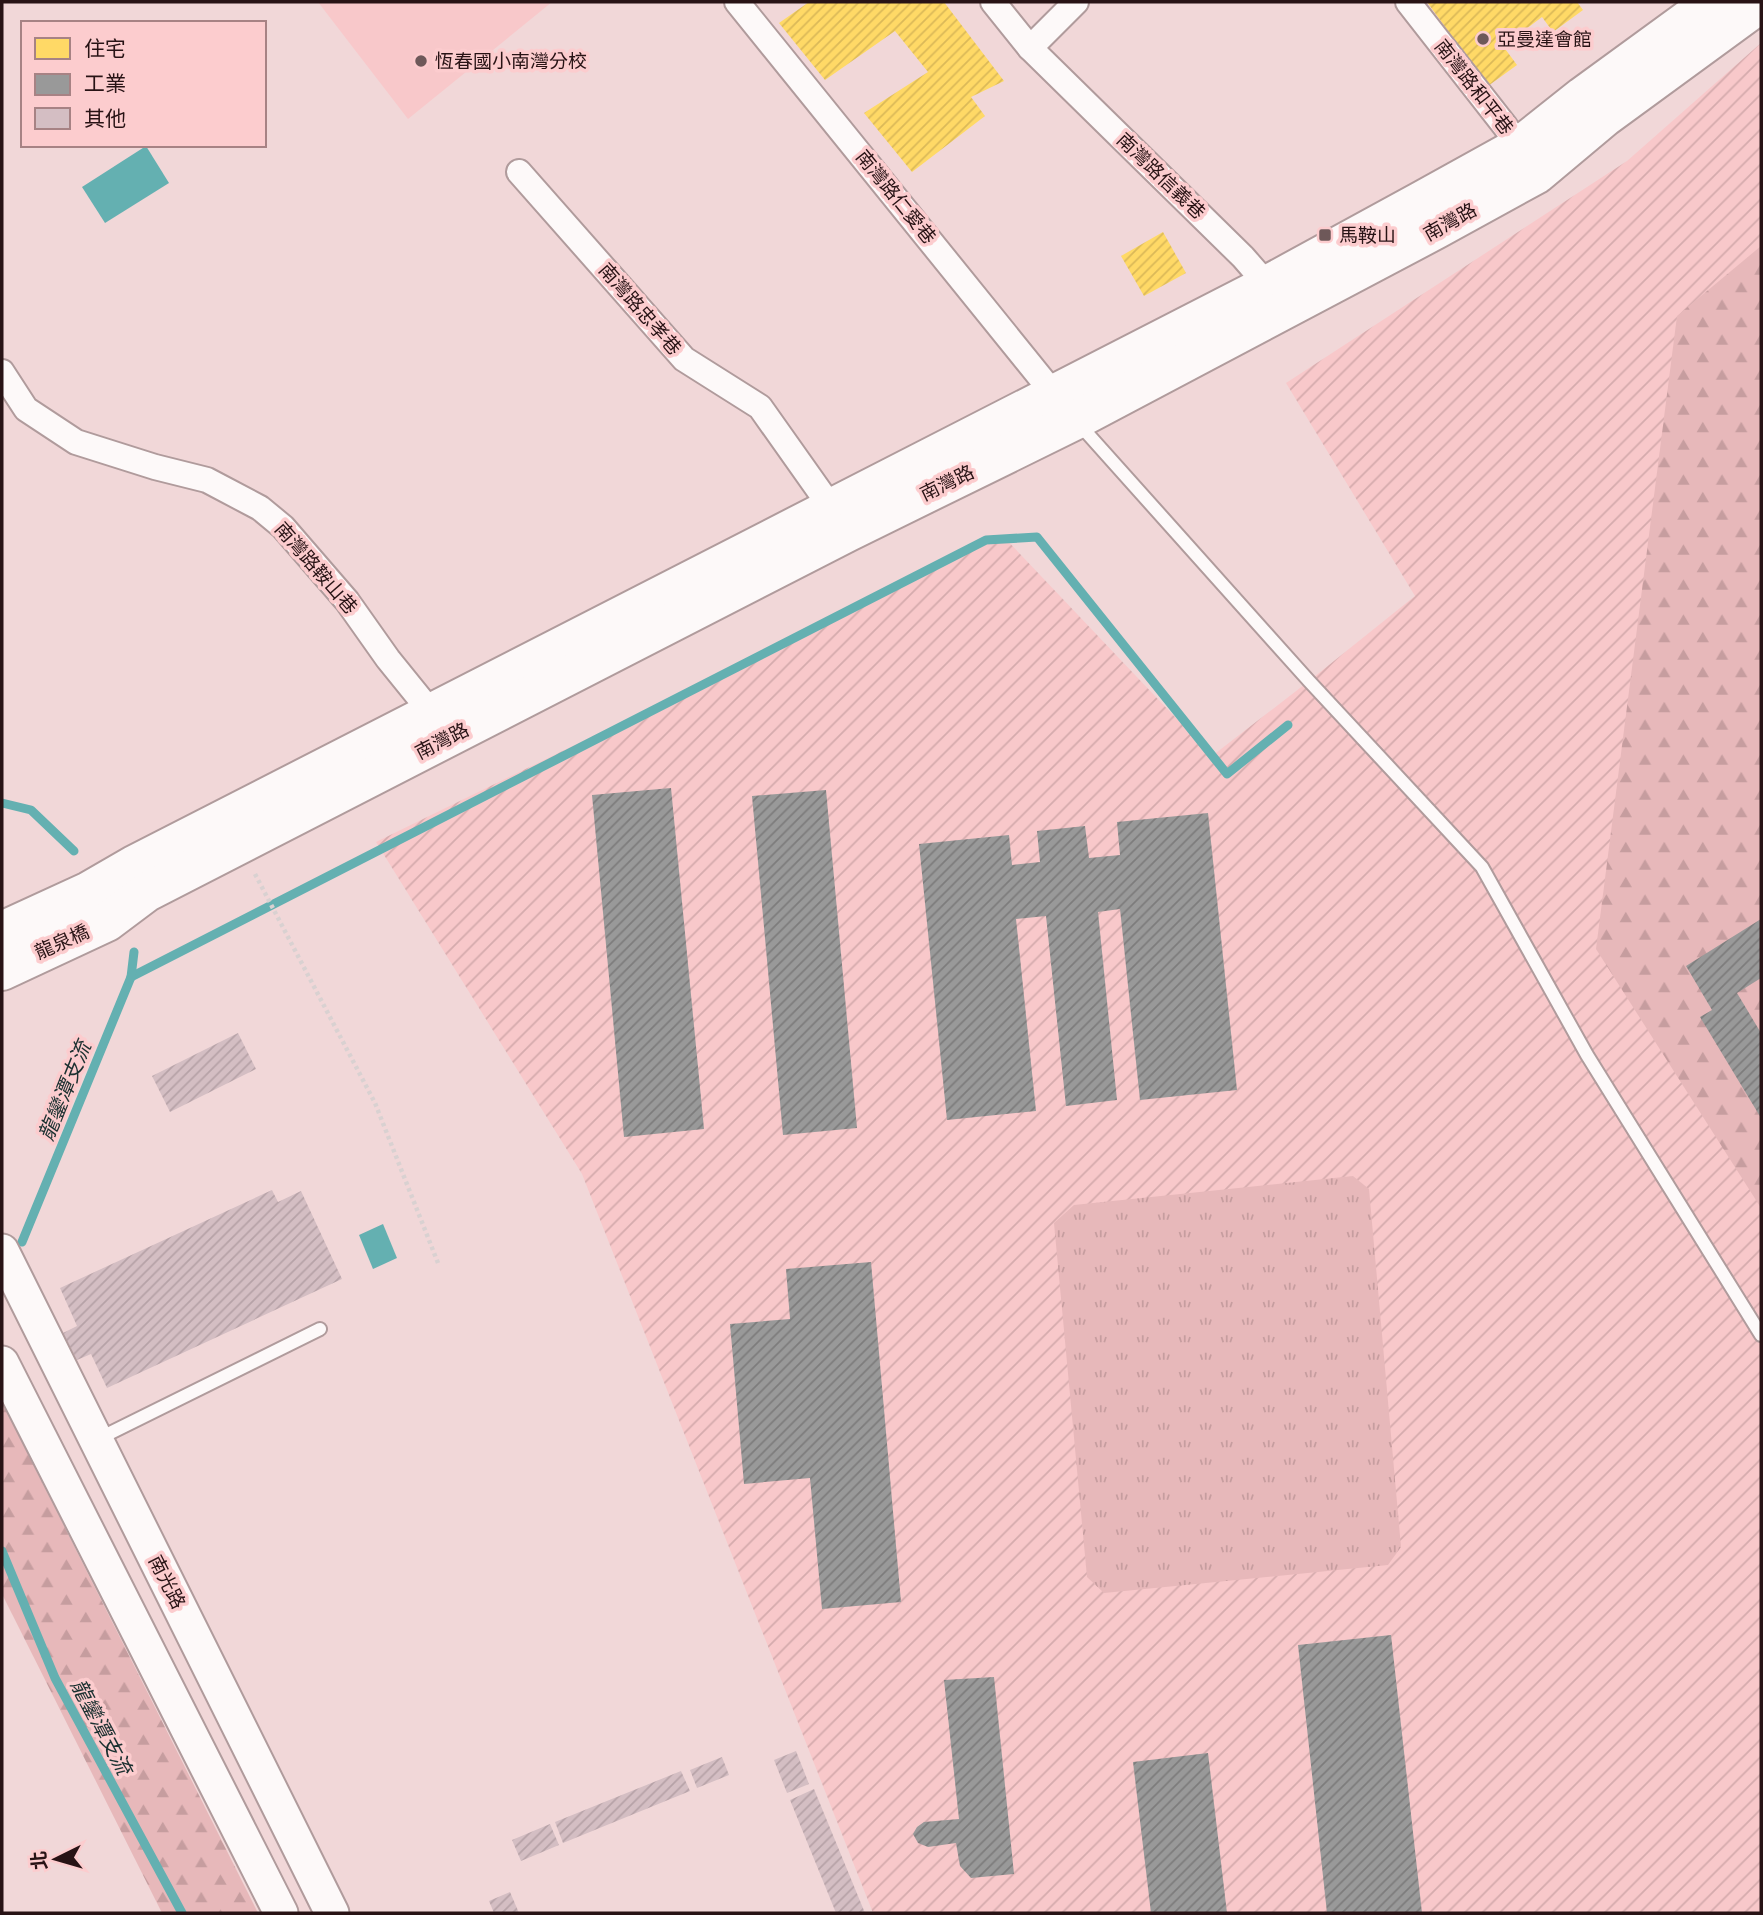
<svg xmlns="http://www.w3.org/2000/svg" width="1763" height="1915" viewBox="0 0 1763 1915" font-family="'Libre Baskerville','Noto Sans TC',serif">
	<defs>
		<pattern id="industrial-furrows" width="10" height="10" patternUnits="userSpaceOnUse" patternTransform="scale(1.75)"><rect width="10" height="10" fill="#f8c8ca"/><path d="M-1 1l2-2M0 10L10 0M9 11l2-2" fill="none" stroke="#d5abad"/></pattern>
		<pattern id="grass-tufts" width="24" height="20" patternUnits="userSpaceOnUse" patternTransform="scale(1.75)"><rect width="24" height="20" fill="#e7b8ba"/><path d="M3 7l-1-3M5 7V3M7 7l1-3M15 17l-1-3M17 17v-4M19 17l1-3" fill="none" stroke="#c69d9f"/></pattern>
		<pattern id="forest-firs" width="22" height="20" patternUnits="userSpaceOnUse" patternTransform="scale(1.75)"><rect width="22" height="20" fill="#e7b8ba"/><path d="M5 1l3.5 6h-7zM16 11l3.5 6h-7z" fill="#c69d9f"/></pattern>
		<pattern id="homes-hatch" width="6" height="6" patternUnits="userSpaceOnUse" patternTransform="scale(1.75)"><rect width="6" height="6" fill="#ffd966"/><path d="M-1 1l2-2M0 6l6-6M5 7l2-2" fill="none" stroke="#dbb958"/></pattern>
		<pattern id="industry-hatch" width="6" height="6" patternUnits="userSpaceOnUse" patternTransform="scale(1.75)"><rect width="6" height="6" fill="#999"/><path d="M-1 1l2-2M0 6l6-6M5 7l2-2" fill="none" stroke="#7d7c7c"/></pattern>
		<pattern id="building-hatch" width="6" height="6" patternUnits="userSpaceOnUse" patternTransform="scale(1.75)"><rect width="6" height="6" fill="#d4bec3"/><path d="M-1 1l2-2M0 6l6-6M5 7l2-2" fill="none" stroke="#b6a2a7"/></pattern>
	</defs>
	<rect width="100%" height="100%" fill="#f1d7d8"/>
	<path fill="#f8c8ca" d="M318,2H552L408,119Z"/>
	<path fill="url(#industrial-furrows)" d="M1761,43V1913H873L582,1174L376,842L1003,536L1212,756L1309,681L1415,596L1286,383L1627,161Z"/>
	<path fill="url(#grass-tufts)" d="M1353,1176L1369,1189L1401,1547L1388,1565L1104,1593L1087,1577L1054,1223L1074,1205Z"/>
	<g fill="url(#forest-firs)">
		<path d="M1761,246V1208L1596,949L1677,316Z"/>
		<path d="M2,1402L258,1913H162L2,1594Z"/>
	</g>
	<g fill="#64b0b1">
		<path d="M146,146L169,183L105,223L82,187Z"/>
		<path d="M383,1224L397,1258L373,1269L359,1235Z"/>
	</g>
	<g fill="url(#homes-hatch)">
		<path d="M809,2H944L1004,81L971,97L985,116L912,172L864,113L928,72L895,31L825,80L779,23Z"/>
		<path d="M1427,2H1577L1583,10L1553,32L1542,17L1503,46L1517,65L1488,86Z"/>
		<path d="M1163,232L1186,273L1144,296L1121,256Z"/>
	</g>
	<g fill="url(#industry-hatch)">
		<path d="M671,788L704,1129L624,1137L592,795Z"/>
		<path d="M826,790L857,1128L783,1135L752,796Z"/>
		<path d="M1208,813L1237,1090L1140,1100L1120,909L1098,912L1117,1100L1066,1106L1046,916L1016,919L1036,1111L947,1120L919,844L1009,835L1012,865L1040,862L1037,831L1085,826L1089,858L1120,855L1117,822Z"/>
		<path d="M1761,919V978L1737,993L1761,1033V1118L1700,1017L1712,1010L1686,966Z"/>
		<path d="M871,1262L901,1602L822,1609L810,1478L744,1484L730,1324L790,1319L786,1269Z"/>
		<path d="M1391,1635L1422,1913H1327L1298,1645Z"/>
		<path d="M994,1677L1014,1874L971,1878L960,1866L956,1843L928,1847L918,1843L913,1834L917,1827L924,1822L959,1819L944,1680Z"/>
		<path d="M1208,1753L1227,1913H1151L1133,1762Z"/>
	</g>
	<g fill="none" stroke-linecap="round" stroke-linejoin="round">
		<g stroke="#64b0b1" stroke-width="9">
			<path d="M2,803L31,810L74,851"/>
			<path d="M131,977L986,540L1037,537L1227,774L1288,725"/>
			<path d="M22,1242L131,977L134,952"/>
			<path d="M2,1551L55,1678L182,1913"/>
		</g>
	</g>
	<g fill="url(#building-hatch)">
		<path d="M238,1033L256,1069L170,1112L152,1076Z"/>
		<path d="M272,1190L278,1202L301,1191L342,1279L107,1388L91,1354L77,1360L63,1333L77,1326L60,1288Z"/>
		<path d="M796,1751L809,1784L787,1793L774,1760Z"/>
		<path d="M722,1757L729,1775L697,1788L690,1770Z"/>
		<path d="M681,1771L690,1791L563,1843L555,1822Z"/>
		<path d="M814,1789L865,1913H836L790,1800Z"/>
		<path d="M550,1824L559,1845L521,1861L512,1840Z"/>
		<path d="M510,1892L519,1913H494L489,1901Z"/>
	</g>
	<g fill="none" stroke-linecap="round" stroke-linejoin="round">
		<defs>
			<g id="lane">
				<path d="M1079,424L1309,681L1482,867L1587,1055L1761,1335"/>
				<path d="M96,1440L320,1329"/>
			</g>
			<g id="street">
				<path d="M737,2L1053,393"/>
				<path d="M993,2L1030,48L1243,257L1276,295"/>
				<path d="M1408,2L1505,126L1527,158"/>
				<path d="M1030,48L1076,2"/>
				<path d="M519,172L684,359L760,407L840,520"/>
				<path d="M2,372L26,409L76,442L155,467L207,480L260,508L283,527L347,601L388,659L439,722"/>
			</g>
			<g id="secondary">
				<path d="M2,1251L332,1913"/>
				<path d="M2,1363L281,1913"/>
			</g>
			<g id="primary">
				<path d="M2,931L89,891L134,865L1267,285L1421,201L1520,146L1583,96L1712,2"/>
				<path d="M2,971L107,922L147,892L848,532L1076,420L1437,229L1537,174L1605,117L1761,3"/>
			</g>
		</defs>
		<use href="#lane" stroke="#b09b9c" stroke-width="16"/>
		<use href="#street" stroke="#b09b9c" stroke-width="28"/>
		<use href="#secondary" stroke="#b09b9c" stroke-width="37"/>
		<use href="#primary" stroke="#b09b9c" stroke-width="42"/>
		<path stroke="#d9d1d1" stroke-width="4.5" stroke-dasharray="3.5 3.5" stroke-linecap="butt" d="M255,874L375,1103L438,1263"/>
		<use href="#lane" stroke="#fdf9f9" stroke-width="12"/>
		<use href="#street" stroke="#fdf9f9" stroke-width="24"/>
		<use href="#secondary" stroke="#fdf9f9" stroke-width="33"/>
		<use href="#primary" stroke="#fdf9f9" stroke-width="38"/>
	</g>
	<g fill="#6e5859" stroke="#fcccce" stroke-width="2.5">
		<circle cx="1483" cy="39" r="7"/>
		<circle cx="421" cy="61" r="7"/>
		<rect x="1318" y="228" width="14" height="14" rx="3.5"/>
	</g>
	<g text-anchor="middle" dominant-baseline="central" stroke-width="7" stroke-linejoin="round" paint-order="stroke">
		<g font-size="19" fill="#281315" stroke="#fcccce" text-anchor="start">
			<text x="1497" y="39">亞曼達會館</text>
			<text x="435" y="61">恆春國小南灣分校</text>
			<text x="1339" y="235">馬鞍山</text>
		</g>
		<g font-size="19" fill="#281315" stroke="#fcccce">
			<text transform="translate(1474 87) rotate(52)">南灣路和平巷</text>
			<text transform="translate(1161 176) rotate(44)">南灣路信義巷</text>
			<text transform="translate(896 197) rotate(51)">南灣路仁愛巷</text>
			<text transform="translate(1450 222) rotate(-29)">南灣路</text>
			<text transform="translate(640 309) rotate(49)">南灣路忠孝巷</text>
			<text transform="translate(947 483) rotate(-26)">南灣路</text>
			<text transform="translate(316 568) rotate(49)">南灣路鞍山巷</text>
			<text transform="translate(442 741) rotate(-27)">南灣路</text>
			<text transform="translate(62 942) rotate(-24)">龍泉橋</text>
			<text transform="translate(167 1582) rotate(63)">南光路</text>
		</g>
		<g font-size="21" font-style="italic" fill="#1b3030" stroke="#fcccce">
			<text transform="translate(65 1091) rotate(-68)">龍鑾潭支流</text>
			<text transform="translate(101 1727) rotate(62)">龍鑾潭支流</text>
		</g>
	</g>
	<rect width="1763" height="1915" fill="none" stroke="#281315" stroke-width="7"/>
	<rect x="21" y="21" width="245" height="126" fill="#fcccce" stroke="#a78284" stroke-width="2"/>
	<rect x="35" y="38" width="35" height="21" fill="#ffd966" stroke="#a78284" stroke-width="2"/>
	<text x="84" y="56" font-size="21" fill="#281315">住宅</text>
	<rect x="35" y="74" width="35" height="21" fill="#999999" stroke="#a78284" stroke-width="2"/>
	<text x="84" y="91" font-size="21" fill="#281315">工業</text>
	<rect x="35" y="108" width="35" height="21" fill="#d4bec3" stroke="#a78284" stroke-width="2"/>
	<text x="84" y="126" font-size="21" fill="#281315">其他</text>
	<g transform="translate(56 1859) rotate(265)" stroke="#fcccce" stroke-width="5" paint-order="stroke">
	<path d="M0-5L12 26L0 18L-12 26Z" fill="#281315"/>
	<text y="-10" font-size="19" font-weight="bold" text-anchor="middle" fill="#281315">北</text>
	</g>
</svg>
